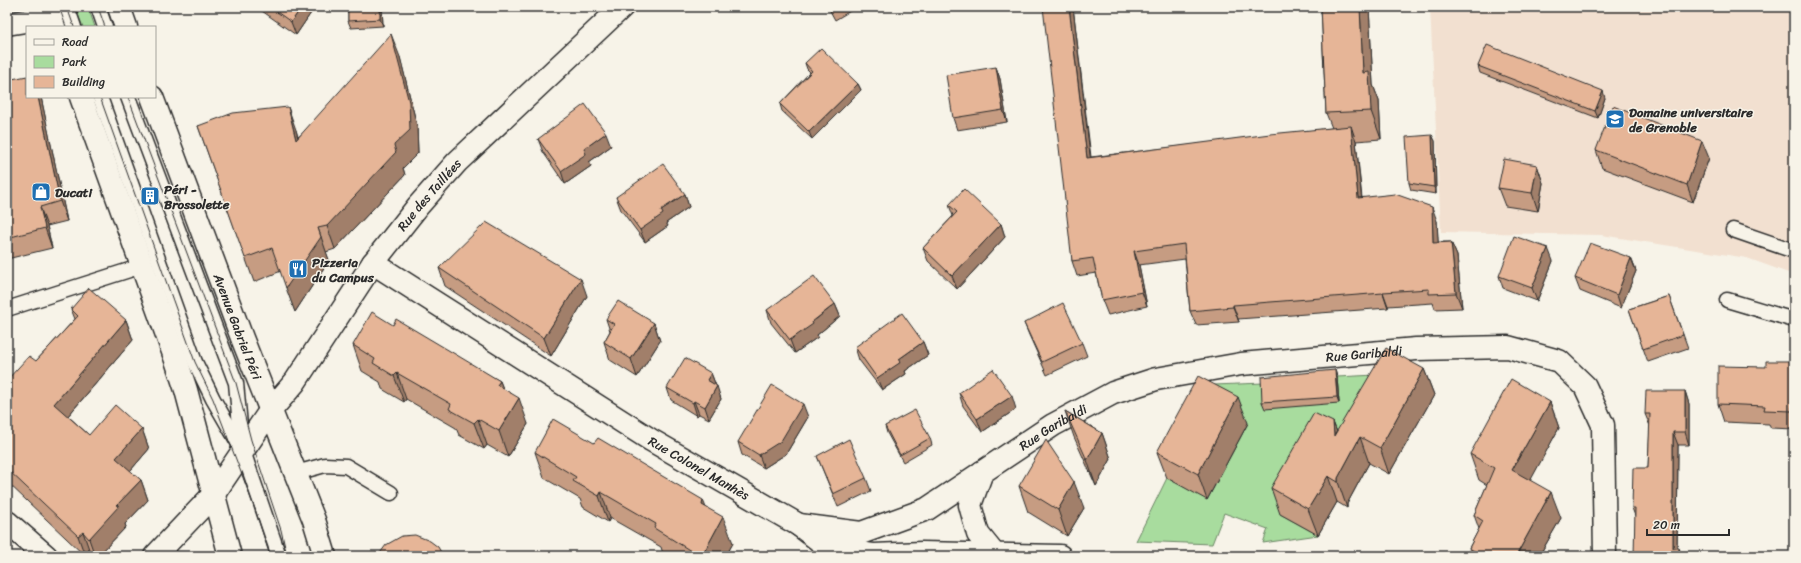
<svg xmlns="http://www.w3.org/2000/svg" width="1801" height="563" viewBox="0 0 1801 563" font-family="Sriracha,sans-serif">
	<rect width="100%" height="100%" fill="#f7f3e8"/>
	<filter id="ink" filterUnits="userSpaceOnUse"><feTurbulence type="fractalNoise" baseFrequency=".025" numOctaves="2"/><feDisplacementMap in="SourceGraphic" scale="8" xChannelSelector="R" yChannelSelector="G"/><feConvolveMatrix kernelMatrix="1 2 1 2 8 2 1 2 1" color-interpolation-filters="sRGB"/></filter>
	<g filter="url(#ink)">
		<path fill="#f2e0d0" d="M1430,7H1794V275L1747,258L1601,235L1441,232Z"/>
		<g fill="#a8dc9e" stroke="#6a8464">
			<path d="M75,7H88L95,27H83Z"/>
			<path d="M1395,374L1280,514L1318,535L1263,543L1268,529L1224,513L1212,544L1136,541L1167,478L1207,499L1248,423L1214,385L1264,383L1339,403L1337,377Z"/>
		</g>
		<g fill="none" stroke-linecap="round" stroke-linejoin="round">
			<defs>
				<g id="service">
					<path d="M67,7L74,27"/>
					<path d="M98,7L105,27"/>
					<path d="M100,97L195,362L213,399L243,451L279,556"/>
					<path d="M128,97L236,383L242,446"/>
					<path d="M1733,230L1794,251"/>
					<path d="M1727,300L1794,320"/>
					<path d="M7,309L142,266"/>
					<path d="M296,473L325,465L346,466L391,493"/>
				</g>
				<g id="minor">
					<path d="M7,24L50,17"/>
					<path id="s1" d="M373,263L651,440L799,525L829,548L874,555L922,553L1060,556"/>
					<path d="M982,472L970,505L978,534L995,555"/>
					<path d="M7,522L46,556"/>
					<path id="s2" d="M799,525L861,533L927,509L1053,425L1113,393L1156,379L1241,364L1416,349L1508,347L1559,361L1585,386L1603,425L1605,556"/>
					<path d="M155,556L213,495"/>
				</g>
				<g id="tertiary">
					<path id="s3" d="M270,411L295,382L373,263L418,206L457,162L622,7"/>
				</g>
				<g id="secondary">
					<path d="M47,7L54,27"/>
					<path d="M119,7L126,27"/>
					<path d="M81,97L176,360L186,390L230,556"/>
					<path id="s4" d="M152,97L242,338L314,520L325,556"/>
					<path d="M213,495L270,411"/>
				</g>
			</defs>
			<use href="#service" stroke="#2b2b2b" stroke-width="17"/>
			<use href="#minor" stroke="#2b2b2b" stroke-width="25"/>
			<use href="#tertiary" stroke="#2b2b2b" stroke-width="25"/>
			<use href="#secondary" stroke="#2b2b2b" stroke-width="25"/>
			<use href="#service" stroke="#f7f3e8" stroke-width="14"/>
			<use href="#minor" stroke="#f7f3e8" stroke-width="22"/>
			<use href="#tertiary" stroke="#f7f3e8" stroke-width="22"/>
			<use href="#secondary" stroke="#f7f3e8" stroke-width="22"/>
			<g stroke="#2b2b2b" stroke-width="1">
				<path d="M67,7L74,27"/>
				<path d="M98,7L105,27"/>
				<path d="M100,97L195,362L213,399L255,509L270,556"/>
				<path d="M128,97L236,383L251,440L281,530L287,556"/>
			</g>
		</g>
		<g fill="#c69c82" stroke="#2b2b2b">
			<path d="M261,7H315L296,35L262,11Z"/>
			<path d="M348,7H382L383,26L351,28L348,21Z"/>
			<path d="M828,7H857L835,20Z"/>
			<path d="M1073,7L1091,157L1332,128L1326,113L1321,7H1369L1373,85L1379,101L1381,139L1356,141L1362,198L1437,221L1438,242H1451L1457,256L1462,308L1435,309L1433,303L1388,306V308L1238,319L1239,322L1196,325L1190,311L1185,259L1139,265L1147,306L1108,315L1102,300L1096,273L1077,276L1072,261Z"/>
			<path d="M7,55L9,61L11,79L27,97H41L67,221L47,226L52,248L7,259Z"/>
			<path d="M400,57L417,126L418,153L403,168L405,175L335,249L326,252L329,260L295,312L281,271L254,282L198,126L296,130L298,137Z"/>
			<path d="M805,63L858,84L861,90L812,139L782,111L780,104L810,72L807,69Z"/>
			<path d="M1478,66L1605,98L1598,118L1480,73Z"/>
			<path d="M996,67L1000,79L1007,122L957,130L953,118Z"/>
			<path d="M1432,135L1435,141L1436,194L1411,190L1409,183Z"/>
			<path d="M538,139L611,146L589,162L591,166L565,184L543,152Z"/>
			<path d="M1794,146V163L1791,155Z"/>
			<path d="M1596,150L1709,158L1693,202L1602,168Z"/>
			<path d="M1537,165L1543,183L1538,211L1505,206L1498,188Z"/>
			<path d="M685,194L689,207L666,223L668,226L645,242L621,210L616,197Z"/>
			<path d="M949,205L1001,224L1005,237L957,289L928,261L923,248L953,216Z"/>
			<path d="M1631,258L1636,271L1621,308L1580,291L1575,278Z"/>
			<path d="M1553,261L1537,301L1503,288L1499,276Z"/>
			<path d="M439,268L587,296L551,356L445,286Z"/>
			<path d="M1669,296L1688,348L1648,362L1629,309Z"/>
			<path d="M835,304L840,316L817,335L818,337L795,353L771,323L767,310Z"/>
			<path d="M71,309L126,320L133,340L68,416L89,435L142,429L149,449L130,471L141,480L148,500L125,524L126,527L98,556H93L90,552L86,556H85L7,482V380L36,361L75,319Z"/>
			<path d="M606,319L654,323L660,341L637,377L610,360L604,342L610,331Z"/>
			<path d="M1024,323L1082,343L1087,356L1047,375L1029,335Z"/>
			<path d="M393,325L500,381L503,389L528,424L508,457L487,445L484,449L459,435L456,428L406,399L404,402L382,389L380,382L362,371L353,345Z"/>
			<path d="M923,342L928,355L905,371L906,374L882,390L859,360L855,347Z"/>
			<path d="M1794,361V429L1771,428L1769,424L1724,422L1718,404L1766,367Z"/>
			<path d="M1424,369L1434,395L1389,474L1369,463L1347,504V508L1337,502L1318,535L1280,514L1271,488L1333,422L1337,432Z"/>
			<path d="M1335,370L1337,377L1339,403L1265,409L1262,402Z"/>
			<path d="M711,373L721,399L709,419L699,414L697,416L671,400L667,388Z"/>
			<path d="M1685,391L1689,404V445H1678L1677,548L1682,556L1635,516L1632,508L1648,468L1650,426L1645,414Z"/>
			<path d="M959,393L1016,409L982,432L963,406Z"/>
			<path d="M1550,402L1559,428L1530,480L1561,518L1539,556H1472L1469,548L1479,529L1474,515L1487,485L1479,480L1470,454Z"/>
			<path d="M1065,411L1102,433L1111,459L1096,486L1074,437Z"/>
			<path d="M808,417L786,454L764,468L742,455L738,442Z"/>
			<path d="M1248,423L1207,500L1167,478L1157,452Z"/>
			<path d="M885,426L930,438L932,445L903,462L887,433Z"/>
			<path d="M535,452L706,507L733,543L726,556H666L663,554L661,547L610,518L608,522L583,507L580,499L544,478Z"/>
			<path d="M817,456L866,478L871,491L838,507Z"/>
			<path d="M1019,486L1084,508L1067,536L1028,512Z"/>
		</g>
		<g fill="#a17f6a" stroke="#2b2b2b">
			<path d="M302,7H315L296,35L291,22Z"/>
			<path d="M380,7H382L383,26L380,19Z"/>
			<path d="M1069,7H1073L1092,172L1087,158Z"/>
			<path d="M1360,7H1369L1373,85L1379,101L1381,139L1371,111L1363,73Z"/>
			<path d="M391,34L400,57L417,126L418,153L403,168L405,175L335,249L327,226L394,145Z"/>
			<path d="M7,55L9,61L13,99L7,82Z"/>
			<path d="M996,67L1000,79L1007,122L1003,110Z"/>
			<path d="M858,84L861,90L812,139L809,132Z"/>
			<path d="M1603,91L1605,98L1598,118L1595,111Z"/>
			<path d="M38,97H41L67,221L60,201Z"/>
			<path d="M288,107L296,130L304,163L296,140Z"/>
			<path d="M1351,126L1356,141L1363,213L1358,198Z"/>
			<path d="M606,133L611,146L589,162L591,166L565,184L561,171L584,149Z"/>
			<path d="M1432,135L1435,141L1436,194L1434,187Z"/>
			<path d="M1702,141L1709,158L1693,202L1687,185Z"/>
			<path d="M1537,165L1543,183L1538,211L1532,193Z"/>
			<path d="M685,194L689,207L666,223L668,226L645,242L640,230L661,210Z"/>
			<path d="M40,207L47,226L52,248L45,228Z"/>
			<path d="M1432,207L1437,221L1439,257L1433,243Z"/>
			<path d="M1001,224L1005,237L957,289L952,276Z"/>
			<path d="M318,228L329,260L295,312L286,288Z"/>
			<path d="M1451,242L1457,256L1462,308L1456,293Z"/>
			<path d="M1548,248L1553,261L1537,301L1532,288Z"/>
			<path d="M1134,251L1139,265L1147,306L1142,292Z"/>
			<path d="M1631,258L1636,271L1621,308L1617,295Z"/>
			<path d="M581,279L587,296L551,356L544,338Z"/>
			<path d="M1383,292L1388,306V308L1383,293Z"/>
			<path d="M835,304L840,316L817,335L818,337L795,353L790,340Z"/>
			<path d="M1233,305L1238,319L1239,322L1233,307Z"/>
			<path d="M126,320L133,340L61,424L54,404Z"/>
			<path d="M654,323L660,341L637,377L631,359Z"/>
			<path d="M923,342L928,355L905,371L906,374L882,390L877,378L899,359Z"/>
			<path d="M1424,369L1434,395L1389,474L1380,448Z"/>
			<path d="M1335,370L1337,377L1339,403L1337,397Z"/>
			<path d="M397,373L406,399L404,402L394,376Z"/>
			<path d="M711,373L716,386L707,380Z"/>
			<path d="M500,381L510,407L497,385Z"/>
			<path d="M717,386L721,399L709,419L705,407Z"/>
			<path d="M1685,391L1689,404V445L1685,432Z"/>
			<path d="M1012,396L1016,409L982,432L977,419Z"/>
			<path d="M1238,397L1248,423L1207,500L1198,474Z"/>
			<path d="M519,398L528,424L508,457L499,431Z"/>
			<path d="M694,401L699,414L697,416L693,403Z"/>
			<path d="M1550,402L1559,428L1522,496L1512,470Z"/>
			<path d="M803,404L808,417L786,454L764,468L759,455Z"/>
			<path d="M1792,407L1794,413V418L1792,411Z"/>
			<path d="M478,419L487,445L484,449L474,423Z"/>
			<path d="M1333,422L1343,448L1334,436Z"/>
			<path d="M142,429L149,449L124,478L116,458Z"/>
			<path d="M1673,432L1678,445L1677,556L1673,548Z"/>
			<path d="M1102,433L1111,459L1096,486L1087,460Z"/>
			<path d="M1360,437L1369,463L1347,504V508L1338,482V478Z"/>
			<path d="M1328,476L1337,502L1318,535L1308,509Z"/>
			<path d="M141,480L148,500L125,524L126,527L98,556H95L89,539L117,505Z"/>
			<path d="M1074,482L1084,508L1067,536L1058,510Z"/>
			<path d="M601,492L610,518L608,522L599,496Z"/>
			<path d="M1551,492L1561,518L1539,556H1516Z"/>
			<path d="M703,500L713,526L702,505Z"/>
			<path d="M723,517L733,543L726,556H702Z"/>
			<path d="M83,532L90,552L86,556H85L78,536Z"/>
			<path d="M1679,548L1682,556H1679Z"/>
		</g>
		<g fill="#e6b597" stroke="#2b2b2b">
			<path d="M270,7H302L291,22Z"/>
			<path d="M348,7H380V19L348,21Z"/>
			<path d="M1043,7H1069L1087,158L1270,134L1351,126L1358,198L1395,194L1432,207L1433,243L1451,242L1456,293L1429,294V289L1383,292V293L1233,305V307L1190,311L1184,244L1134,251L1142,292L1102,300L1093,258L1072,261Z"/>
			<path d="M1321,7H1360L1363,73L1369,72L1371,111L1326,113Z"/>
			<path d="M391,34L409,102L410,130L394,145L396,152L327,226L318,228L321,237L286,288L272,248L245,258L198,126L233,113L288,107L296,140Z"/>
			<path d="M1487,45L1603,91L1595,111L1478,66Z"/>
			<path d="M821,48L858,84L809,132L780,104L812,71L805,63Z"/>
			<path d="M996,67L1003,110L953,118L946,75Z"/>
			<path d="M27,76V97H38L60,201L40,207L45,228L7,238V80Z"/>
			<path d="M585,104L606,133L584,149L586,154L561,171L538,139Z"/>
			<path d="M1613,106L1702,141L1687,185L1596,150Z"/>
			<path d="M1432,135L1434,187L1409,183L1406,137Z"/>
			<path d="M1794,146V156L1791,155Z"/>
			<path d="M1504,159L1537,165L1532,193L1498,188Z"/>
			<path d="M663,164L685,194L661,210L663,214L640,230L616,197Z"/>
			<path d="M964,189L1001,224L952,276L923,248L957,212L949,205Z"/>
			<path d="M486,222L581,279L544,338L439,268Z"/>
			<path d="M1514,236L1548,248L1532,288L1499,276Z"/>
			<path d="M1590,243L1631,258L1617,295L1575,278Z"/>
			<path d="M814,276L835,304L812,322L813,324L790,340L767,310Z"/>
			<path d="M89,288L126,320L54,404L89,435L115,405L142,429L116,458L141,480L117,505L119,506L89,539L83,532L78,536L7,469V380L29,356L36,361L78,316L71,309Z"/>
			<path d="M1669,296L1683,335L1643,349L1629,309Z"/>
			<path d="M618,301L654,323L631,359L604,342L614,324L606,319Z"/>
			<path d="M1063,303L1082,343L1042,362L1024,323Z"/>
			<path d="M372,312L393,325L396,319L460,357L500,381L497,385L519,398L499,431L478,419L474,423L449,409L451,404L397,373L394,376L373,363L375,359L353,345Z"/>
			<path d="M902,313L923,342L899,359L901,362L877,378L855,347Z"/>
			<path d="M1386,348L1424,369L1380,448L1360,437L1338,478V482L1328,476L1308,509L1271,488L1314,413L1333,422L1334,436Z"/>
			<path d="M685,358L711,373L707,380L717,386L705,407L694,401L693,403L667,388Z"/>
			<path d="M1766,361H1794V407H1792V411L1764,410L1765,406L1718,404V366L1766,367Z"/>
			<path d="M993,369L1012,396L977,419L959,393Z"/>
			<path d="M1335,370L1337,397L1262,402L1261,377Z"/>
			<path d="M1198,376L1238,397L1198,474L1157,452Z"/>
			<path d="M1511,379L1550,402L1512,470L1551,492L1516,556H1483L1469,548L1483,521L1474,515L1494,468L1470,454Z"/>
			<path d="M772,385L803,404L781,441L759,455L738,442Z"/>
			<path d="M1646,391H1685V432H1673V548H1679V556H1634L1635,508H1632L1633,468H1648L1650,414H1645Z"/>
			<path d="M915,410L930,438L900,455L885,426Z"/>
			<path d="M1065,411L1102,433L1087,460Z"/>
			<path d="M553,419L594,443L598,438L652,470L703,500L702,505L723,517L702,556H699L654,528L656,524L601,492L599,496L573,481L576,477L535,452Z"/>
			<path d="M849,439L866,478L833,494L817,456Z"/>
			<path d="M1046,440L1074,482L1058,510L1019,486Z"/>
			<path d="M415,535L430,541L438,547L443,556H378L386,545L402,536Z"/>
		</g>
	</g>
	<defs>
		<symbol id="university-square" viewBox="-11 -11 22 22"><rect x="-9" y="-9" width="18" height="18" rx="4" fill="#1f6fb2" stroke="#f7f3e8"/><path d="M0-5L7-2L0 1L-7-2ZM-4 1L0 2.5L4 1V4Q0 6-4 4Z" fill="#fff"/></symbol>
		<symbol id="shop-square" viewBox="-11 -11 22 22"><rect x="-9" y="-9" width="18" height="18" rx="4" fill="#1f6fb2" stroke="#f7f3e8"/><path d="M-5-2.5h2.3a2.7 3.5 0 0 1 5.4 0H5L5.5 6h-11ZM-1.5-2.5h3a1.5 2.3 0 0 0-3 0Z" fill="#fff"/></symbol>
		<symbol id="building-square" viewBox="-11 -11 22 22"><rect x="-9" y="-9" width="18" height="18" rx="4" fill="#1f6fb2" stroke="#f7f3e8"/><path d="M-4-6H4V6H1V3H-1V6H-4ZM-2.5-4.3h1.7v1.8h-1.7ZM.8-4.3h1.7v1.8H.8ZM-2.5-1h1.7V.8h-1.7ZM.8-1h1.7V.8H.8Z" fill="#fff"/></symbol>
		<symbol id="restaurant-square" viewBox="-11 -11 22 22"><rect x="-9" y="-9" width="18" height="18" rx="4" fill="#1f6fb2" stroke="#f7f3e8"/><path d="M-5-6h1v4h1v-4h1v4h1v-4h1v5L-1.5 .5V6h-2V.5L-5-1ZM5-6V6H3V1.5H1.5Q1.5-4 5-6Z" fill="#fff"/></symbol>
	</defs>
	<g fill-rule="evenodd">
		<use href="#university-square" x="1604" y="108" width="22" height="22"/>
		<use href="#shop-square" x="30" y="181" width="22" height="22"/>
		<use href="#building-square" x="139" y="185" width="22" height="22"/>
		<use href="#restaurant-square" x="287" y="258" width="22" height="22"/>
	</g>
	<g text-anchor="middle" dominant-baseline="central" stroke-width="3" stroke-linejoin="round" paint-order="stroke">
		<g font-size="13" font-weight="bold" fill="#2b2b2b" stroke="#f7f3e8" text-anchor="start">
			<text x="1629" y="112">Domaine universitaire<tspan x="1629" dy="15">de Grenoble</tspan></text>
			<text x="164" y="189">Péri -<tspan x="164" dy="15">Brossolette</tspan></text>
			<text x="55" y="192">Ducati</text>
			<text x="312" y="262">Pizzeria<tspan x="312" dy="15">du Campus</tspan></text>
		</g>
		<g font-size="13" fill="#2b2b2b" stroke="#f7f3e8">
			<text stroke="none"><textPath href="#s3" startOffset="269">Rue des Taillées</textPath></text>
			<text stroke="none"><textPath href="#s4" startOffset="245">Avenue Gabriel Péri</textPath></text>
			<text stroke="none"><textPath href="#s2" startOffset="607">Rue Garibaldi</textPath></text>
			<text stroke="none"><textPath href="#s2" startOffset="283">Rue Garibaldi</textPath></text>
			<text stroke="none"><textPath href="#s1" startOffset="385">Rue Colonel Manhès</textPath></text>
		</g>
	</g>
	<rect width="1801" height="563" fill="none" stroke="#f7f3e8" stroke-width="24"/>
	<rect x="12" y="12" width="1777" height="539" fill="none" stroke="#2b2b2b" stroke-width="1.5" filter="url(#ink)"/>
	<rect x="26" y="26" width="130" height="72" fill="#f7f3e8" stroke="#a5a39c"/>
	<rect x="34" y="39" width="20" height="6" fill="#f7f3e8" stroke="#a5a39c"/>
	<text x="62" y="46" font-size="12" fill="#2b2b2b">Road</text>
	<rect x="34" y="56" width="20" height="12" fill="#a8dc9e" stroke="#a5a39c"/>
	<text x="62" y="66" font-size="12" fill="#2b2b2b">Park</text>
	<rect x="34" y="76" width="20" height="12" fill="#e6b597" stroke="#a5a39c"/>
	<text x="62" y="86" font-size="12" fill="#2b2b2b">Building</text>
	<path d="M1647 529v6h82v-6" fill="none" stroke="#2b2b2b" stroke-width="2"/>
	<text x="1653" y="529" font-size="12" fill="#2b2b2b" stroke="#f7f3e8" stroke-width="3" paint-order="stroke">20 m</text>
</svg>
